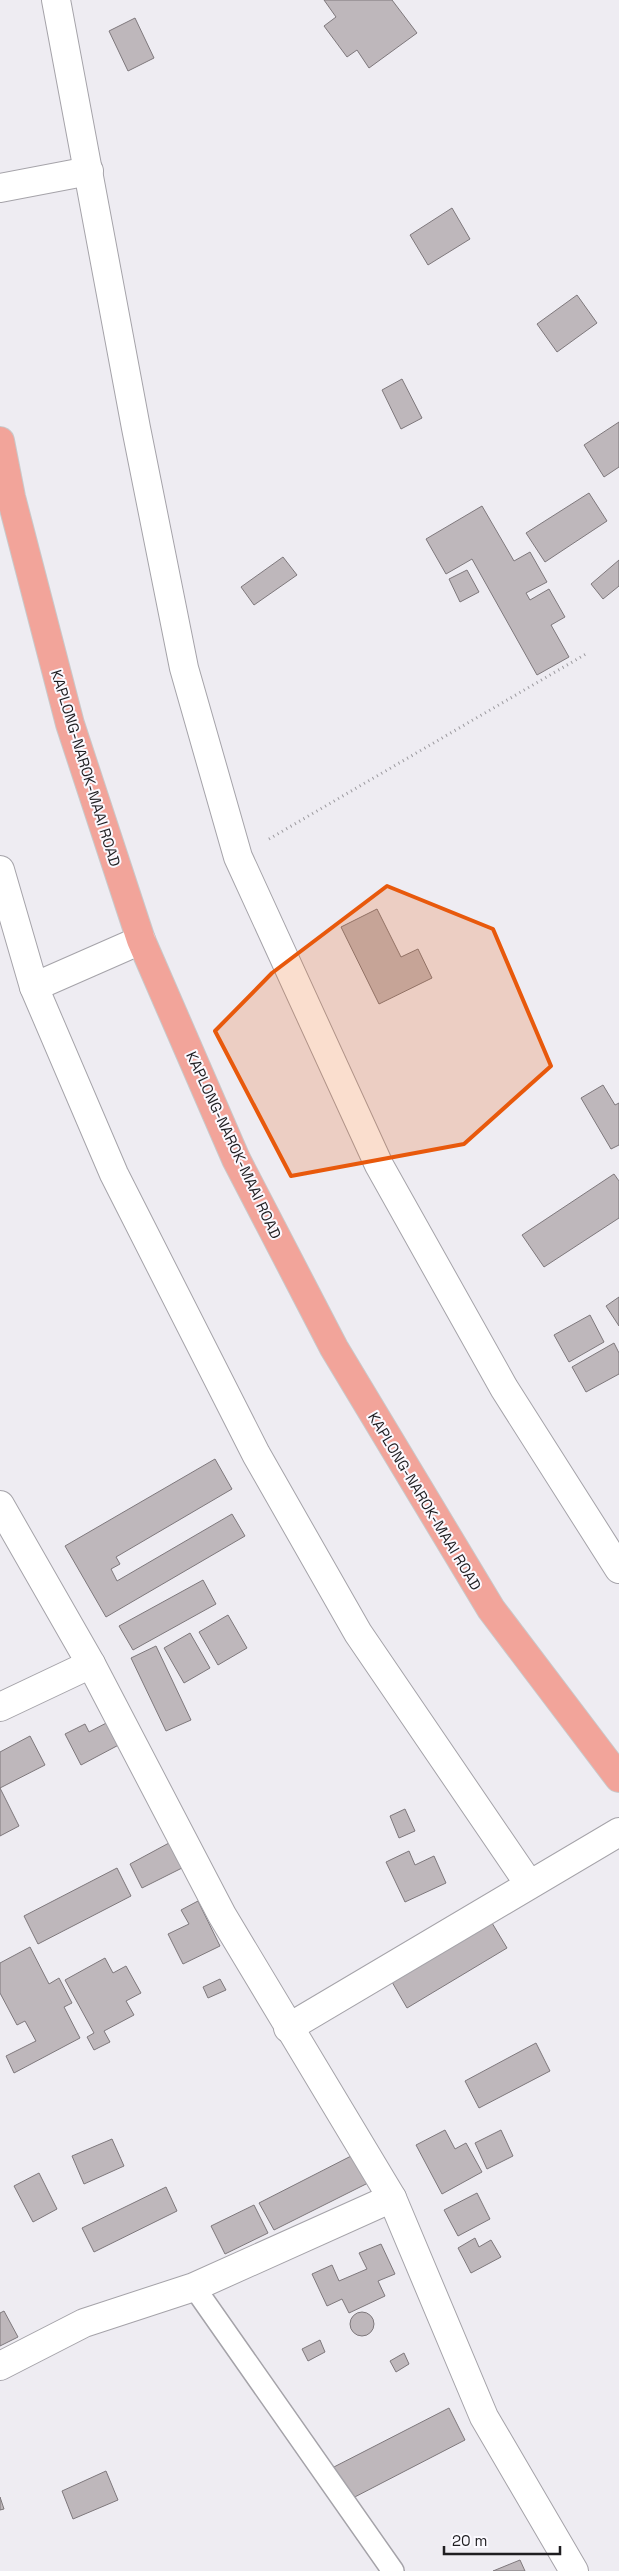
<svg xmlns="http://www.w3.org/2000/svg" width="619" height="2571" viewBox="0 0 619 2571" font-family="'Space Grotesk',sans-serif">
	<rect width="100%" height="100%" fill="#eeecf2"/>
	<g fill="#beb7bb" stroke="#7e787c">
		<path d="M324,0H392L417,33L369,68L357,50L347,57L324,26L336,17Z"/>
		<path d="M135,18L154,58L128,71L109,31Z"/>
		<path d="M452,208L470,239L428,265L410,235Z"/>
		<path d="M577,295L597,323L557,352L537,324Z"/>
		<path d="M402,379L422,418L401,429L382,390Z"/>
		<path d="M619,422V467L604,477L584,445Z"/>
		<path d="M589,493L607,521L545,562L526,533Z"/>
		<path d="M482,506L514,561L530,552L547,582L526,593L530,600L549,589L565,617L551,625L569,657L537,675L472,559L446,574L426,539Z"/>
		<path d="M283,557L297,575L254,605L241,587Z"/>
		<path d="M619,560V586L603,599L591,584Z"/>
		<path d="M467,570L479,592L460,602L449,579Z"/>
		<path d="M377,909L401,957L418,949L432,978L379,1004L341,927Z"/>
		<path d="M603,1085L615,1105L619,1103V1145L611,1149L581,1098Z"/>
		<path d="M614,1174L619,1181V1218L544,1267L522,1235Z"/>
		<path d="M619,1297V1326L606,1306Z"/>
		<path d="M590,1315L604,1342L569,1362L554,1335Z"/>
		<path d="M614,1343L619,1353V1374L586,1392L572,1367Z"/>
		<path d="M215,1459L232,1489L116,1557L120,1564L111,1569L117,1581L232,1514L245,1536L106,1617L65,1546Z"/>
		<path d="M203,1580L216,1604L133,1650L119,1626Z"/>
		<path d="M228,1615L247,1648L218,1665L199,1632Z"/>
		<path d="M190,1633L210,1668L184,1683L164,1648Z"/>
		<path d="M156,1646L191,1720L166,1731L131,1658Z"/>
		<path d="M116,1718L128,1740L81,1765L65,1734L85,1724L89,1732Z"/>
		<path d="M30,1736L45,1765L0,1788L19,1826L0,1836V1752Z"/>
		<path d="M405,1809L415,1831L399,1838L390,1816Z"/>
		<path d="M169,1843L182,1868L142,1888L130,1864Z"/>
		<path d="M409,1851L415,1865L434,1856L446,1883L405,1902L386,1862Z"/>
		<path d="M117,1868L131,1896L38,1944L24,1916Z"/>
		<path d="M198,1901L220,1946L183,1964L168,1934L189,1924L181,1910Z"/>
		<path d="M492,1923L507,1948L407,2008L392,1982Z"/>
		<path d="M30,1947L49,1984L59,1978L72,2003L64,2007L80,2038L14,2073L6,2056L36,2041L25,2021L17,2025L0,1993V1963Z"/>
		<path d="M105,1958L113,1973L126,1966L141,1993L126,2001L134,2015L104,2031L110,2042L94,2050L87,2037L94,2033L65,1980Z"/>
		<path d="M220,1979L226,1990L208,1998L203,1987Z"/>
		<path d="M536,2043L550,2071L479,2108L465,2081Z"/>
		<path d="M445,2130L455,2149L466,2143L482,2172L442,2194L416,2145Z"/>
		<path d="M501,2130L513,2156L487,2169L475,2143Z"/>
		<path d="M112,2139L124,2166L84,2184L72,2156Z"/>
		<path d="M357,2153L372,2181L274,2230L259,2203Z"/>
		<path d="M39,2173L57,2209L33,2222L14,2186Z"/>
		<path d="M166,2187L177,2211L94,2252L82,2228Z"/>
		<path d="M477,2193L490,2219L458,2236L444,2210Z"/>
		<path d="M254,2205L268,2233L225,2254L211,2226Z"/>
		<path d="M475,2238L479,2247L491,2240L501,2257L471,2273L458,2248Z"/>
		<path d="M381,2244L395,2274L378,2281L385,2296L349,2313L342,2299L327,2306L312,2274L332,2265L339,2281L367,2269L359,2253Z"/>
		<path d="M4,2311L18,2337L0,2346V2313Z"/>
		<circle cx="362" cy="2324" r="12"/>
		<path d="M320,2340L325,2352L308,2361L302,2349Z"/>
		<path d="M404,2353L409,2364L396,2372L390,2361Z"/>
		<path d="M449,2408L465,2440L347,2501L330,2469Z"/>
		<path d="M106,2471L118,2500L73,2519L62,2491Z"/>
		<path d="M0,2497L4,2509L0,2510Z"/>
		<path d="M520,2560L525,2571H493Z"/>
	</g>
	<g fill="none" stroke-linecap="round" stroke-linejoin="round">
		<defs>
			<path id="service" d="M194,2287L393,2571"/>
			<g id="minor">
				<path d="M56,0L136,428L184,668L238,857L379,1165L504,1388L619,1569"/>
				<path d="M0,188L89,171"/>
				<path d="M0,870L34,987L114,1174L256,1454L358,1633L529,1884"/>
				<path d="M34,987L141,940"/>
				<path d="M0,1505L91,1664L222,1915L392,2198L484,2417L574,2571"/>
				<path d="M0,1707L91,1664"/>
				<path d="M288,2028L619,1832"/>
				<path d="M0,2366L84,2323L194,2287L392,2198"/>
			</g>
			<path id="trunk" d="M0,441L11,497L70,724L141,940L236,1159L334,1348L491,1609L619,1778"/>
		</defs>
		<use href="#service" stroke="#a5a3a9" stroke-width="24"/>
		<use href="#minor" stroke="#a5a3a9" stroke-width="30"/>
		<use href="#trunk" stroke="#c9c9ca" stroke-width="30"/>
		<path stroke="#9c9a9f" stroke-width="3" stroke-dasharray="1 4" stroke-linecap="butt" d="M269,839L586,654"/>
		<use href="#service" stroke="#fff" stroke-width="21"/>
		<use href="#minor" stroke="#fff" stroke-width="28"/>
		<use href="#trunk" stroke="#f2a49a" stroke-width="28"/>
	</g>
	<path fill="#e8590c" fill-opacity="0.2" stroke="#e8590c" stroke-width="4" stroke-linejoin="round" d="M387,886L493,929L551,1066L464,1144L291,1176L215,1031L272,973Z"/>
	<g text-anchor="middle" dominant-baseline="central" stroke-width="4" stroke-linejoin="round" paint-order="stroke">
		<g font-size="15" fill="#1f1e21" stroke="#fbf9ff">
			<text transform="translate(86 768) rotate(73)">KAPLONG-NAROK-MAAI ROAD</text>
			<text transform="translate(234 1145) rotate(65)">KAPLONG-NAROK-MAAI ROAD</text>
			<text transform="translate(425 1501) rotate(59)">KAPLONG-NAROK-MAAI ROAD</text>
		</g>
	</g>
	<path d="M444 2546v8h116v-8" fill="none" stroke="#1f1e21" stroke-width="2.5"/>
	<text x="452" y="2546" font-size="15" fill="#1f1e21" stroke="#fbf9ff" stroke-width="4" paint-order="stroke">20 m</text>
</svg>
